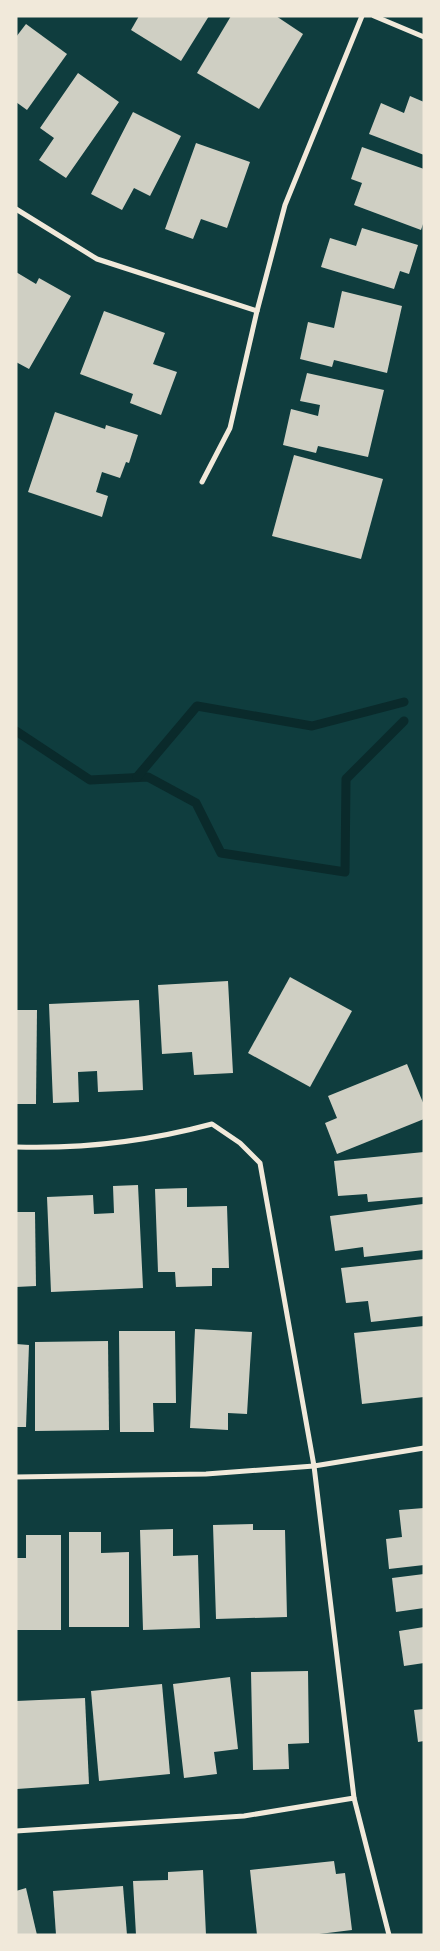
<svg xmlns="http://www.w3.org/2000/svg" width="440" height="1951" viewBox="0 0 440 1951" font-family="Helvetica,sans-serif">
	<rect width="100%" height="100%" fill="#0f3d3e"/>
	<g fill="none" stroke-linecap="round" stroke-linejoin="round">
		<g stroke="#0a2a2b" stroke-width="9">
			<path d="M16,731L90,780L148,777L196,803L221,853L345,872L346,779L404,721"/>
			<path d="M137,777L197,706L312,726L404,702"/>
		</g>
	</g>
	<g fill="#cfcfc3">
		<path d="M139,16H209L181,61L131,30Z"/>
		<path d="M231,16H276L303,34L259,109L197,73Z"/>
		<path d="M26,24L67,54L27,110L16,102V37Z"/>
		<path d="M78,73L119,102L66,178L39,160L54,138L40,128Z"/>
		<path d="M410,96L424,102V155L369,134L381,103L404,113Z"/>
		<path d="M133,112L181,136L150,196L134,188L122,210L91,194Z"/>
		<path d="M196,143L250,162L227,228L201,219L193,239L165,229Z"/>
		<path d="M362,147L424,169V221L421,230L354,205L362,183L351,179Z"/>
		<path d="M362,228L418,245L409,274L400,271L394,289L321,267L330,238L356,246Z"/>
		<path d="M16,272L36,284L39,278L71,296L29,369L16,362Z"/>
		<path d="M342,291L402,306L387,373L334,360L332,367L300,359L308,322L334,328Z"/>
		<path d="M104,311L165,333L153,364L177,372L161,415L130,403L133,394L80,374Z"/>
		<path d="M307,373L384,390L368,457L318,446L316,453L283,445L291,409L318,416L320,405L300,401Z"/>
		<path d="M55,412L105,429L106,425L138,435L129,463L126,462L120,478L102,472L96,492L108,496L102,517L28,492Z"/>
		<path d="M294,455L383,479L361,559L272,536Z"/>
		<path d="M290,977L352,1011L310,1087L248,1053Z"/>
		<path d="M228,981L233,1073L194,1075L192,1052L162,1054L158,985Z"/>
		<path d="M139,1000L143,1090L98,1092L97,1071L78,1072L79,1102L53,1103L49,1004Z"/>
		<path d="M16,1010H37L36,1104H16Z"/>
		<path d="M407,1064L424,1105V1119L337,1154L325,1123L337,1118L328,1096Z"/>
		<path d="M424,1152V1197L368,1202L367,1194L338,1196L334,1161Z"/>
		<path d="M138,1185L143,1288L51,1292L47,1197L93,1195L94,1214L114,1213L113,1186Z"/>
		<path d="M187,1188V1207L227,1206L229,1268H212V1286L176,1287L175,1272H158L155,1189Z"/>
		<path d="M423,1204L424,1250L364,1257L363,1247L335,1251L330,1216Z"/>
		<path d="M16,1212H35L36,1286L16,1287Z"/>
		<path d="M424,1259V1316L371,1322L368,1301L346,1303L341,1268Z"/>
		<path d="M424,1326V1397L362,1404L354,1333Z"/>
		<path d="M195,1329L252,1332L247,1414L228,1413V1430L190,1428Z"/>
		<path d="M119,1331H175L176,1403H153L154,1432H120Z"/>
		<path d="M108,1341L109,1430L35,1431V1342Z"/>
		<path d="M16,1344L29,1345L26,1427H16Z"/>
		<path d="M424,1508V1565L389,1569L386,1539L402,1537L399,1510Z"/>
		<path d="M253,1524V1530H285L287,1617L216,1619L213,1525Z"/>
		<path d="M173,1529V1556L198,1555L200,1628L143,1630L140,1530Z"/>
		<path d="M69,1532H101V1553L129,1552V1627H69Z"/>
		<path d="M26,1535H61V1630H16V1558H26Z"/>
		<path d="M424,1574V1608L396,1612L392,1578Z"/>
		<path d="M424,1627V1663L404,1666L399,1631Z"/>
		<path d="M308,1671L309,1743L288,1744L289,1769L253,1770L251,1672Z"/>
		<path d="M230,1677L238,1749L214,1752L217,1774L184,1778L173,1684Z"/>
		<path d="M162,1684L170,1774L99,1781L91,1691Z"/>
		<path d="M85,1698L89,1784L17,1789L16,1701Z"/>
		<path d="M424,1709V1741L418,1742L414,1710Z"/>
		<path d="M334,1861L336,1874L345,1873L352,1930L311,1935H257L250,1870Z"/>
		<path d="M203,1870L206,1935H136L133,1881L168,1880V1872Z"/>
		<path d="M123,1886L127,1935H56L53,1891Z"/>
		<path d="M26,1888L37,1935H16V1891Z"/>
	</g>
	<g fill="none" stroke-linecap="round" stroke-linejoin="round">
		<g stroke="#f1e9da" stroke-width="5">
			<path d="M374,16L424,37"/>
			<path d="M16,209L97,259L257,311"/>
			<path d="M202,482L230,428L257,311L285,205L362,16"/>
			<path d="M16,1147C82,1149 149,1141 212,1124L240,1143L260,1163L314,1466L354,1798L389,1935"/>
			<path d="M16,1477L206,1474L314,1466L424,1448"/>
			<path d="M16,1831L244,1816L354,1798"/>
		</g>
	</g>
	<rect width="440" height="1951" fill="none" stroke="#f1e9da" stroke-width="35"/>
</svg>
